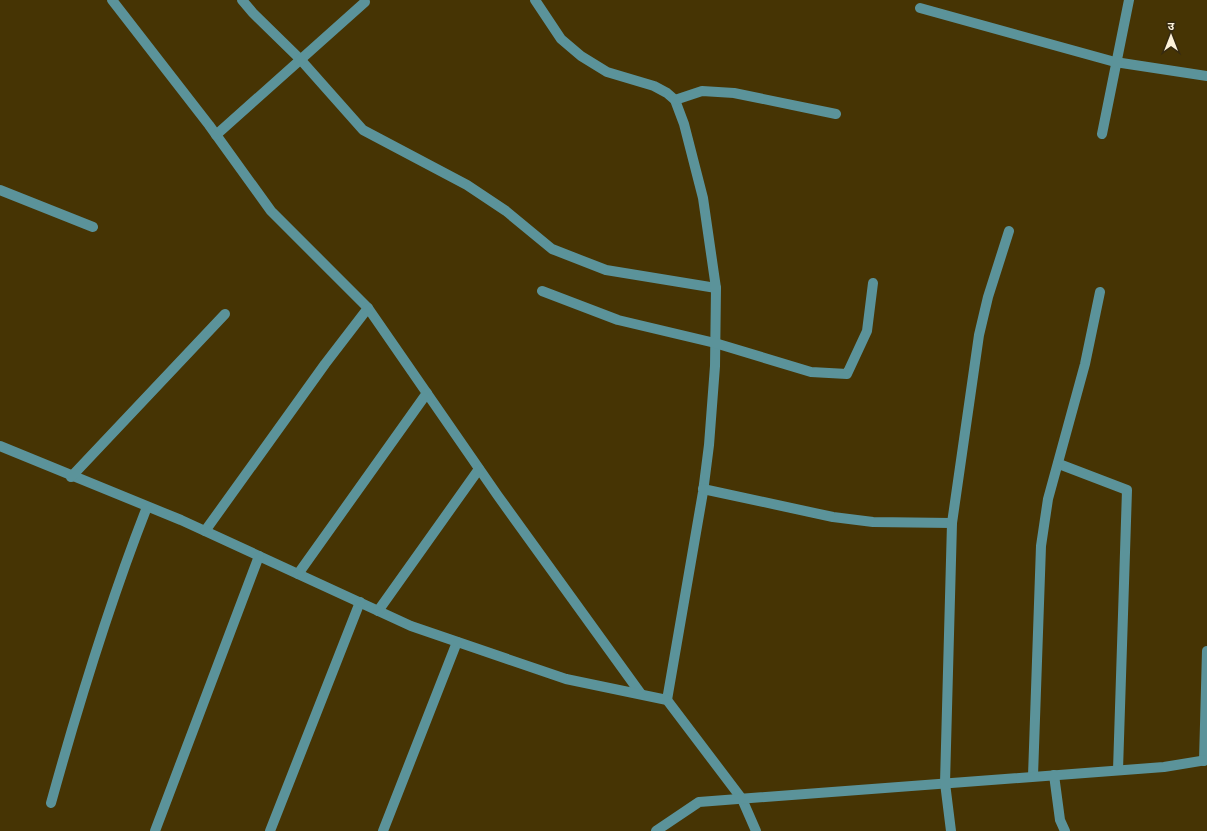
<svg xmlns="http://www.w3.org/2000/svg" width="1207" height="831" viewBox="0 0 1207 831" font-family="'PT Serif','Noto Sans Devanagari',serif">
	<rect width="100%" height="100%" fill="#463404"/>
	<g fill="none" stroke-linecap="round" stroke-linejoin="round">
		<g stroke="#5b939a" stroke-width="10">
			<path d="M112,0L209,125L271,211L368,308L498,496L641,694"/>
			<path d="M242,0L253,13L300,59L363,130L467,185L506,211L552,249L606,270L716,288"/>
			<path d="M535,0L561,39L581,56L607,72L654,86L667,93L675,100L684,124L703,198L716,288L715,366L709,445L703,492L667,700"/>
			<path d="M920,8L1115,62L1207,76"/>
			<path d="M675,100L702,91L734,93L836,114"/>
			<path d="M1102,134L1129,0"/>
			<path d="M216,135L365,2"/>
			<path d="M0,190L93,227"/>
			<path d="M542,291L618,320L715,343L811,372L847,374L867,331L873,283"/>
			<path d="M0,446L181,520L411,626L566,679L667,700L742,799L756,831"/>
			<path d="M1059,464L1127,490L1118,770"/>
			<path d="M71,477L225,314"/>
			<path d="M703,489L833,517L873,522L952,523"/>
			<path d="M205,531L325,364L368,308"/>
			<path d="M298,574L427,393"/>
			<path d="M378,611L479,469"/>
			<path d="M1204,761L1207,651"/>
			<path d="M1054,775L1060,820L1065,831"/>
			<path d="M1033,776L1041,546L1048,499L1085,364L1100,292"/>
			<path d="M51,803C79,702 109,604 147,507"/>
			<path d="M155,831L259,556"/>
			<path d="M270,831L360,602"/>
			<path d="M383,831L457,642"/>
			<path d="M656,831L699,802L1164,767L1207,760"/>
			<path d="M951,831L945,783L952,523L979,335L988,297L1009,231"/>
		</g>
	</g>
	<g transform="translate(1171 36)" stroke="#372b11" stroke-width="3" paint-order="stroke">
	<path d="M0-3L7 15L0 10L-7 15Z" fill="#fdf2da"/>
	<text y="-6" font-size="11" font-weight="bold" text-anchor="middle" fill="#fdf2da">उ</text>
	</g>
</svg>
